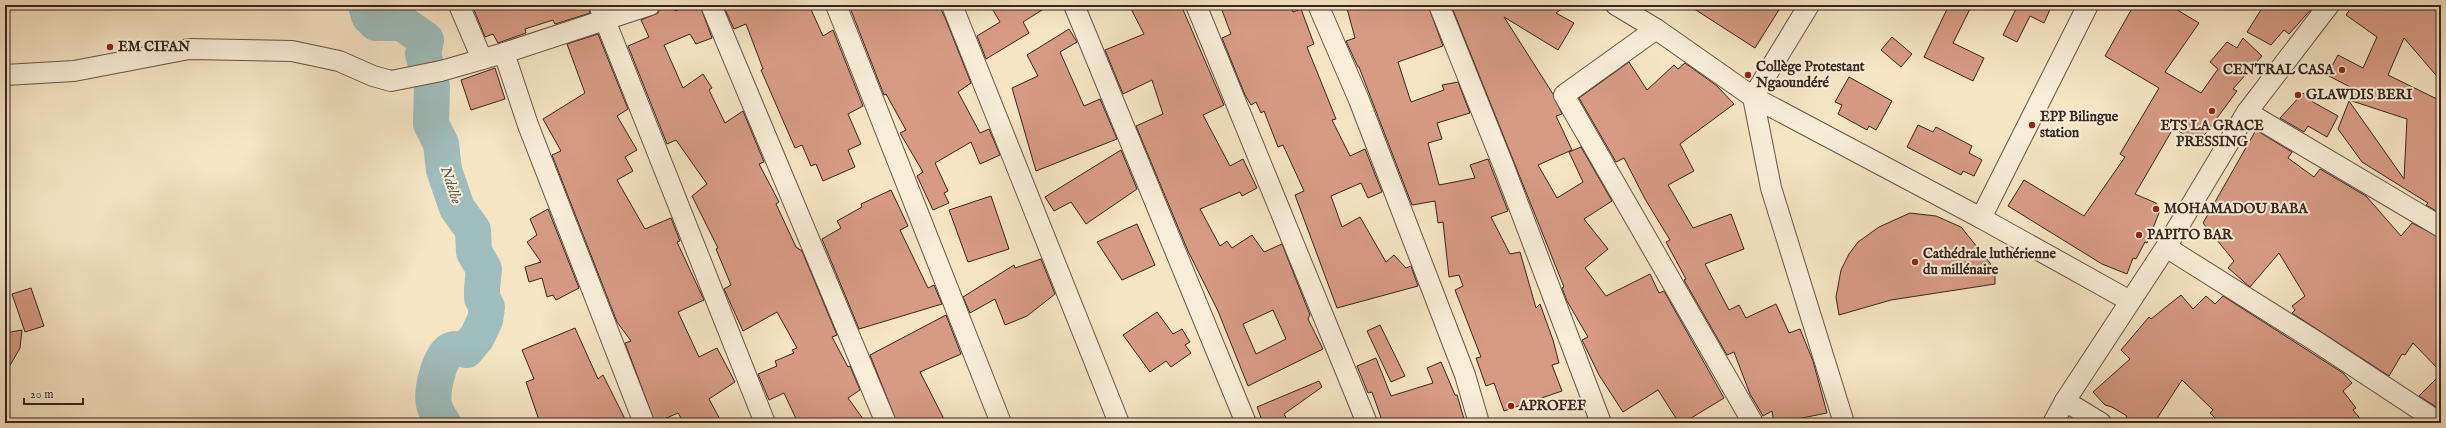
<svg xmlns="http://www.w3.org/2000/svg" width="2446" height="428" viewBox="0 0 2446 428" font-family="'IM FELL English',serif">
	<rect width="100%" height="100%" fill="#f5e5c3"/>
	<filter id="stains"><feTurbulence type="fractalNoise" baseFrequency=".005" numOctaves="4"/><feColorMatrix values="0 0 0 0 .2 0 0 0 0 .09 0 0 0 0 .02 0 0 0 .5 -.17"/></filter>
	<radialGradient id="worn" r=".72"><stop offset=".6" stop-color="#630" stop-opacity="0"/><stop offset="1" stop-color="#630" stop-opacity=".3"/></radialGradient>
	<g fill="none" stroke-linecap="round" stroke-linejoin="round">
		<path stroke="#9fbdbc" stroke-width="36" d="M366,5L369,16L376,23H402L426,40L423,54L432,86L431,124L441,144L444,170L457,208L473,230L474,252L484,269L482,289V298L487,307L485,320L477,337L466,350C461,349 455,348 451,350C439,355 431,393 434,404C435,411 439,417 443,423"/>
	</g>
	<g fill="#d79b84" stroke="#38251d" fill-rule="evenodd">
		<path d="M472,5H588L590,13L555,24L553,20L525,29L526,33L498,43L493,34L485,37Z"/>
		<path d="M661,5H674L675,11L692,5H700L712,38L696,44L690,34L664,45L683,88L703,74L712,88L709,90L725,123L743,111L764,162L759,164L779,202L776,204L796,247L802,251L837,335L832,337L848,367L850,366L860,390L848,398L866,423H798L784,393L769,400L758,374L777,366L775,361L794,353L792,350L797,348L777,312L743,331L724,289L731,285L716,249L718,248L692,196L707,184L676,140L667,144L628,46L649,37L641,20L658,13Z"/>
		<path d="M723,5H772L774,10L786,5H809L823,36L833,30L863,106L848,114L861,144L848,150L855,167L823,181L816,164L811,166L802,145L795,148L761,70L763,69L746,24L734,29Z"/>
		<path d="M849,5H939L946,20L971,83L958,92L980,133L989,129L1000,155L980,164L971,142L935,163L948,191L944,193L949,203L933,210L917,176L923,172L900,133L906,130L886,94L884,95Z"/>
		<path d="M990,5H1050L1023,22L1029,33L986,59L977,36L1000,22Z"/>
		<path d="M1129,5H1181L1224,105L1203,115L1230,166L1243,159L1257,188L1242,196L1240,192L1200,209L1220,246L1227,241L1232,248L1252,235L1264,252L1282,244L1310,315L1308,319L1323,349L1248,386L1218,311L1188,251L1136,126L1163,114L1152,80L1123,94L1105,50L1144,34ZM1273,310L1286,339L1256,354L1243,324Z"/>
		<path d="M1220,5H1291L1293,12L1301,9L1314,44L1307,47L1336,119L1332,120L1350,156L1365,149L1382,192L1368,198L1361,183L1331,196L1342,227L1360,217L1386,262L1394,255L1406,268L1411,266L1418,286L1337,308L1295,195L1304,191L1283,145L1278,147L1264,111L1261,113L1256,102L1251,105L1245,95L1222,38L1231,34Z"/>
		<path d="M1346,5H1428L1443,46L1398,62L1411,102L1444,90L1442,85L1458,82L1470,113L1437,123L1442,139L1428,143L1439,185L1475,178L1470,165L1488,159L1508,211L1491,217L1510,254L1520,252L1536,308L1540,304L1553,340L1559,363L1552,365L1562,391L1504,411L1494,383L1486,386L1476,358L1481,357L1455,290L1463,286L1459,275L1449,277L1443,222L1438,223L1435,201L1412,205L1359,67H1358L1346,41L1355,38Z"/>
		<path d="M1451,5H1567L1556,13L1574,23L1558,50L1504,17L1553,94L1562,114L1556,116L1572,150L1538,165L1557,198L1583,182L1569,152L1581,147L1612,201L1584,219L1608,249L1585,268L1606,296L1650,274L1659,293L1664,291L1724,398L1683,423H1679L1658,390L1623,412L1599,375L1583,342L1582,340L1588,337L1567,301L1562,288L1564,287Z"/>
		<path d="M1688,5H1782L1755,48Z"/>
		<path d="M1949,5H1972L1953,43L1984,58L1973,81L1924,57Z"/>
		<path d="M2008,5H2052L2044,23L2030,16L2017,42L2003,35L2016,9Z"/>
		<path d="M2134,5H2169L2199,23L2165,72L2201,93L2218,69L2210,62L2227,42L2237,48L2243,38L2262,56L2233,89L2237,91L2197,145L2174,127L2135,194L2156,203L2159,213L2147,243L2145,242L2136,259L2133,258L2127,274L2102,264L2008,206L2024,180L2084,216L2125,157L2120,154L2159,88L2105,56Z"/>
		<path d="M2264,5H2315L2289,34L2284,30L2271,45L2247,32Z"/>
		<path d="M2353,5H2441V81L2404,38L2388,75L2441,101V214L2426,205L2428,203L2362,162L2338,129L2349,101L2404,179L2407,119L2349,100L2354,89L2327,75L2338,55L2363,68L2377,37L2346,15Z"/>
		<path d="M1069,29L1077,42L1060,52L1084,106L1100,99L1117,139L1036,171L1012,88L1038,76L1027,55Z"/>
		<path d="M598,34L628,109L617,116L637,150L625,157L633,171L617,180L645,229L671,218L680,241L677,242L704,300L678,312L699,357L717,348L735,382L709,399L722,423H684L678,413L655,423L625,343L631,341L617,322L552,155L561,151L543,119L585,93L567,44Z"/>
		<path d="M1892,37L1912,54L1901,67L1881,50Z"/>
		<path d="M1629,62L1647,90L1674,65L1678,69L1685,63L1717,86L1734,104L1680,144L1694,171L1668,185L1693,228L1731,214L1744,249L1705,264L1729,310L1739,305L1746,318L1776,304L1789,333L1800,329L1813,361L1827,413L1777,423H1774L1772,411L1763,416L1750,394L1734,352L1727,355L1684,280L1686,279L1666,242L1670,240L1645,199L1624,158L1616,162L1579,98Z"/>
		<path d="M495,68L505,99L471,110L461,80Z"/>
		<path d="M1849,77L1892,101L1876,130L1869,126L1867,130L1838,114L1842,105L1835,102Z"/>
		<path d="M2303,93L2313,102L2338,116L2327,137L2308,126L2304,132L2280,118Z"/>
		<path d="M1918,125L1933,132L1936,127L1972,146L1969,153L1982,160L1974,176L1963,171L1961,175L1907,147Z"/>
		<path d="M2256,130L2292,152L2288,158L2314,177L2320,169L2366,196L2401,236L2412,223L2441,238V372L2413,343L2405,355L2402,354L2389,376L2292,313L2295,310L2292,306L2305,296L2279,253L2250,287L2228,268L2234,261L2203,223Z"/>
		<path d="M1121,150L1137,189L1086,224L1071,202L1054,211L1045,197Z"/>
		<path d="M891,190L908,226L900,230L928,288L934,285L942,304L859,329L822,239L841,228L837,221L862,207L861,204Z"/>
		<path d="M991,196L1009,249L968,262L949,210Z"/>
		<path d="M548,209L579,288L556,300L553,295L547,297L542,278L529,282L525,267L541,262L527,242L537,235L530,219Z"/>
		<path d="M1910,213L1936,216L1961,227L1990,263L1995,276V284L1891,300L1839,315L1836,297L1841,270L1849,254L1858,242L1879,227Z"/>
		<path d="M1137,224L1155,265L1122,280L1097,242Z"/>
		<path d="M1041,259L1055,294L1027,316L1005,325L995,299L970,313L963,297L1014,265L1015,268Z"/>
		<path d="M31,288L44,326L25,332L12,294Z"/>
		<path d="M2181,295L2193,309L2206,296L2215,304L2223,296L2343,373L2352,383L2343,391L2356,408L2353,410L2364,423H2220L2210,413L2213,410L2182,380L2154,423H2122L2127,416L2112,407L2105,405L2093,392L2130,359L2121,350L2149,317L2151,319Z"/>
		<path d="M1157,312L1173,334L1182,329L1190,342L1185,345L1191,353L1171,367L1166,361L1150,372L1123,335Z"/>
		<path d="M946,315L961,354L920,372L946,423H897L870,355Z"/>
		<path d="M1380,325L1405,376L1391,382L1367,331Z"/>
		<path d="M575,328L598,379L603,375L627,423H540L526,382L534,379L522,350Z"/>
		<path d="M22,330L20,348L5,374V333Z"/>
		<path d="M1376,358L1391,396L1433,383L1427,368L1441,362L1455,395H1457L1464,419L1451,423H1383L1372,392L1368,393L1357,366Z"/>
		<path d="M2441,374V410L2419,396Z"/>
		<path d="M1319,381L1322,387L1284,414L1289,423H1263L1257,407Z"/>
	</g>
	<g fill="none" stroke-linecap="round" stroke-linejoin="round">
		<defs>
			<g id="street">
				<path d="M459,5L482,59"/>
				<path d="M599,5L765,423"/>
				<path d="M711,5L886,423"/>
				<path d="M836,5L1001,423"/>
				<path d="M952,5L1119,423"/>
				<path d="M1074,5L1246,423"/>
				<path d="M1196,5L1367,423"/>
				<path d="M1318,5L1359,100L1465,375L1479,423"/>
				<path d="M1439,5L1504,167L1601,423"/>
				<path d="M1616,5L1656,29L1753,97L1771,188L1844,423"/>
				<path d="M1809,5L1753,97L1981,218"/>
				<path d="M2088,5L1981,218L2130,301"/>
				<path d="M1656,29L1564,95L1753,423"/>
				<path d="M504,53L528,125L644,423"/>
				<path d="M5,75L74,71L189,49L292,51L339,61L373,76L391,81L441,71L504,53L650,5"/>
				<path d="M2247,112L2441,227"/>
				<path d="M2166,247L2317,342L2440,423"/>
				<path d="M2065,401L2101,423"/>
				<path d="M2053,423L2065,401L2166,247L2247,112L2329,5"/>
			</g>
		</defs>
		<use href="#street" stroke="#675546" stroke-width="22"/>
		<use href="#street" stroke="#f8eed8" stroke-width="20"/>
	</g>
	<g fill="#8f2418" stroke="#f8eed8" stroke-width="1.5">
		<circle cx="110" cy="47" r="4"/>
		<circle cx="2342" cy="70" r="4"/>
		<circle cx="1748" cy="75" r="4"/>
		<circle cx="2298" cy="95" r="4"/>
		<circle cx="2212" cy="111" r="4"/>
		<circle cx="2032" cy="125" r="4"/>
		<circle cx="2156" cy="209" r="4"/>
		<circle cx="2139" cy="235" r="4"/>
		<circle cx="1915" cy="262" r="4"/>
		<circle cx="1511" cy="406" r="4"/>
	</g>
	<g text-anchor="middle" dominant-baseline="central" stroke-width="4" stroke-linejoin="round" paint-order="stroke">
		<g font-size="14" font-weight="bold" fill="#38251d" stroke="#f8eed8" text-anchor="start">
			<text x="118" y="47">EM CIFAN</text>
			<text x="1756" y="67">Collège Protestant<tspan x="1756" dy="16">Ngaoundéré</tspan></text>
			<text x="2334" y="70" text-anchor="end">CENTRAL CASA</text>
			<text x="2306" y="95">GLAWDIS BERI</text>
			<text x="2040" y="117">EPP Bilingue<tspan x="2040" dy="16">station</tspan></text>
			<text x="2212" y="126" text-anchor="middle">ETS LA GRACE<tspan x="2212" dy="16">PRESSING</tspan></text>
			<text x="2164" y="209">MOHAMADOU BABA</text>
			<text x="2147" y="235">PAPITO BAR</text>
			<text x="1923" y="254">Cathédrale luthérienne<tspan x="1923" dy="16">du millénaire</tspan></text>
			<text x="1519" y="406">APROFEF</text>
		</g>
		<g font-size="15" font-style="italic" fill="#57534d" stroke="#f8eed8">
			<text transform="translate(451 185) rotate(72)">Ndelbe</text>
		</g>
	</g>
	<rect width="2446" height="428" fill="none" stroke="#f5e5c3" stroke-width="20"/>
	<rect x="6" y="6" width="2434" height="416" fill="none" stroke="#38251d" stroke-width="2"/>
	<rect x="10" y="10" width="2426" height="408" fill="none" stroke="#38251d"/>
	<path d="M24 398v6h59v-6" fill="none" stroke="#38251d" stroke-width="2"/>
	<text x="30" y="398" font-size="12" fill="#38251d" stroke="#f8eed8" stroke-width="3" paint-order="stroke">20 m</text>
	<rect width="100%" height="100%" filter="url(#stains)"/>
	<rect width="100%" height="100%" fill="url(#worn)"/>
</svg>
